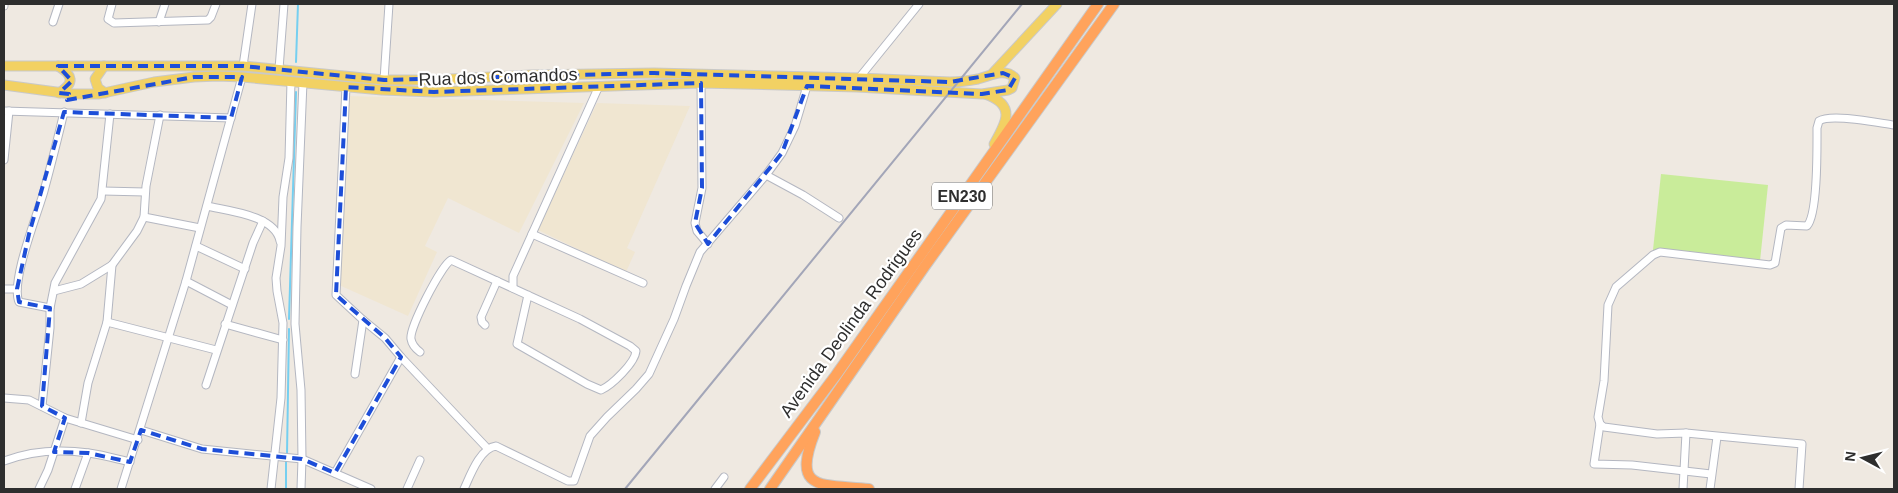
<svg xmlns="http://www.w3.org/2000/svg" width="1898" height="493" viewBox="0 0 1898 493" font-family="Helvetica,sans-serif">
	<rect width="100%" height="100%" fill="#efe9e1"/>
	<g fill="#f0e6d1">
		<path d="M347,96L584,103L519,233L448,198L425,246L437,252L408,316L339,285Z"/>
		<path d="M597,103L690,106L627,248L635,252L626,272L538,230Z"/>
	</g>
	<path fill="#c9ec9a" d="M1661,174L1768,185L1760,261L1653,250Z"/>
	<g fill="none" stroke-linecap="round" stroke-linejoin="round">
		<g stroke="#75cff0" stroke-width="2">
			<path d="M296,62L298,4"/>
			<path d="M289,319L296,92"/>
			<path d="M287,454L289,329"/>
			<path d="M286,489V459"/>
		</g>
		<defs>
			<g id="minor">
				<path d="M112,4L108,19L114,23L208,20L211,17L216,4"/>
				<path d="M4,6V4"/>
				<path d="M53,22L59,4"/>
				<path d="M159,22L165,4"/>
				<path d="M243,66L252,4"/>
				<path d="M279,69L284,4"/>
				<path d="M859,78L919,4"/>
				<path d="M384,80L389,4"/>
				<path d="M701,83L702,188L695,223L697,231L708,244"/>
				<path d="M346,87L336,295L363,320L385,338L401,357L487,448"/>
				<path d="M4,111L231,118"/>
				<path d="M4,160L9,111"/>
				<path d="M766,175L803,195L839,218"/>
				<path d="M103,191L145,192"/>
				<path d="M207,206C228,211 275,215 280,241"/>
				<path d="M144,217L200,228"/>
				<path d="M532,234L643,283"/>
				<path d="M196,246L245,269"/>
				<path d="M112,265L107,322L216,350"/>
				<path d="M186,281L232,305"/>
				<path d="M513,288V276L599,86"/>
				<path d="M4,289H17"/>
				<path d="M54,291L81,284L112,265L137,231L144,217L146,186L160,115"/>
				<path d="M50,308L19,302C10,282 38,213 44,191C51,165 58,138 64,112"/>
				<path d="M225,324L283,340"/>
				<path d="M485,325L482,322L481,317L497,281"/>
				<path d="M420,352C416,349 412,345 411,339C409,328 441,266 451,260L580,319L630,346L636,351C635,363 612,385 601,390L587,384L517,344L528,295"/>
				<path d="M355,374L363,320"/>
				<path d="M206,385L253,243L263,221"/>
				<path d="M4,398L29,400L65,418L138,440"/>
				<path d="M42,406L50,328V308L55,283L101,199L110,114"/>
				<path d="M81,423L88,383L107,322"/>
				<path d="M1600,424L1604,427L1657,434L1686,433L1802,444L1799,489"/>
				<path d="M141,430L202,449L302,459L371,489"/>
				<path d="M4,461C30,451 61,449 89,453C103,455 117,459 130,462"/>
				<path d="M335,473L401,357"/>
				<path d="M1711,474L1632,465L1594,464L1600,424L1598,417L1604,381L1608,305L1616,287L1653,255L1660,252L1770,265L1775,263L1781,228L1786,225L1807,226C1818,214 1817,147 1817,128L1819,121C1831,113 1879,123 1894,125"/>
				<path d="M39,489L48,470L65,418"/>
				<path d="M75,489L88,453"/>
				<path d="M121,489L186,281L242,77"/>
				<path d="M271,489L281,398L283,323L277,291L276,278L281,246L283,197L289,158L291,81"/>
				<path d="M301,489L302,459L301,390L295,324L297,227L303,82"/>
				<path d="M407,489L420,460"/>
				<path d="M464,489C470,476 480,448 496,446L568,481H574L590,436L607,417L636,389L649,374L674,319L686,286L700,252L766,175L782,153L795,126L807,86"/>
				<path d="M715,489L724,477"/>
				<path d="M1683,489L1686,433"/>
				<path d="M1710,489L1717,437"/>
			</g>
			<g id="major">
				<path d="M4,66H243L384,80H430L531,75L654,73L859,78L950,82C960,82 968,81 978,79C990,76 1005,67 1015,78L1012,88L1008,90L982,94L857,87L701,83L434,92L382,90L242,77L218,76L194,77L154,82L99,94H71L4,85"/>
				<path d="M58,66C73,75 75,83 59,93"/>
				<path d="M104,66L95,79L98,88L105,93"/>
				<path d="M992,74L1057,4"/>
				<path d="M985,94C1017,105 1006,123 994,144"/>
			</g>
			<g id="highway">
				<path d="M815,432C791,492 821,484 869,489"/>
				<path d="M750,489L836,375L1098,4"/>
				<path d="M770,489L925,266L1114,4"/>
			</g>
		</defs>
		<use href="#minor" stroke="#b4b7c1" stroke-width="9"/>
		<use href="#major" stroke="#c9c9c9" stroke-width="11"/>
		<use href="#highway" stroke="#c9c9c9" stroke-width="12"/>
		<use href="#minor" stroke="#fff" stroke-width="7"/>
		<use href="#major" stroke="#f2d163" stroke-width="9"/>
		<use href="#highway" stroke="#ffa35c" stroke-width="10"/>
		<path stroke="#a3a6b8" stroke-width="2" d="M625,489L1022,4"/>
	</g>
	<path fill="none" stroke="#1d4ed8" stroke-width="4" stroke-dasharray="10 6" stroke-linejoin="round" d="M58,66H243L384,80L654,73L950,82L1003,73L1015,78L1008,90L982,94L807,86L782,153L708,244L695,223L702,188L701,83L434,92L346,87L336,295L385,338L401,357L335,473L302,459L202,449L141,430L130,462L88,453L54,452L65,418L42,406L50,308L19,302L17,289L29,234L64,112L231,118L242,77H194L67,100L69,94L59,93L72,81Z"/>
	<g text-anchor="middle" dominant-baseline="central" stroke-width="4.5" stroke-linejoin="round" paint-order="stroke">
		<rect fill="#fff" stroke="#6d6d6d" stroke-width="1" x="932" y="182.5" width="60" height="27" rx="4"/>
		<g font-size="16" font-weight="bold" fill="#2e2e2e">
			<text x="962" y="196">EN230</text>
		</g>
		<g font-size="18" fill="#2e2e2e" stroke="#fff">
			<text transform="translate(498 77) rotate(-2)">Rua dos Comandos</text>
			<text transform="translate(851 323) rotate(-54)">Avenida Deolinda Rodrigues</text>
		</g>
	</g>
	<rect width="1898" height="493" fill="none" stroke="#2e2e2e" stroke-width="10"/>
	<g transform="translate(1863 458) rotate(277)" stroke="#ffffff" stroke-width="4" paint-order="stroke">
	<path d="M0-4L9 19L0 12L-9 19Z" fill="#2e2e2e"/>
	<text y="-8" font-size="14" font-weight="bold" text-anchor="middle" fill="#2e2e2e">N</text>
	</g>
</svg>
